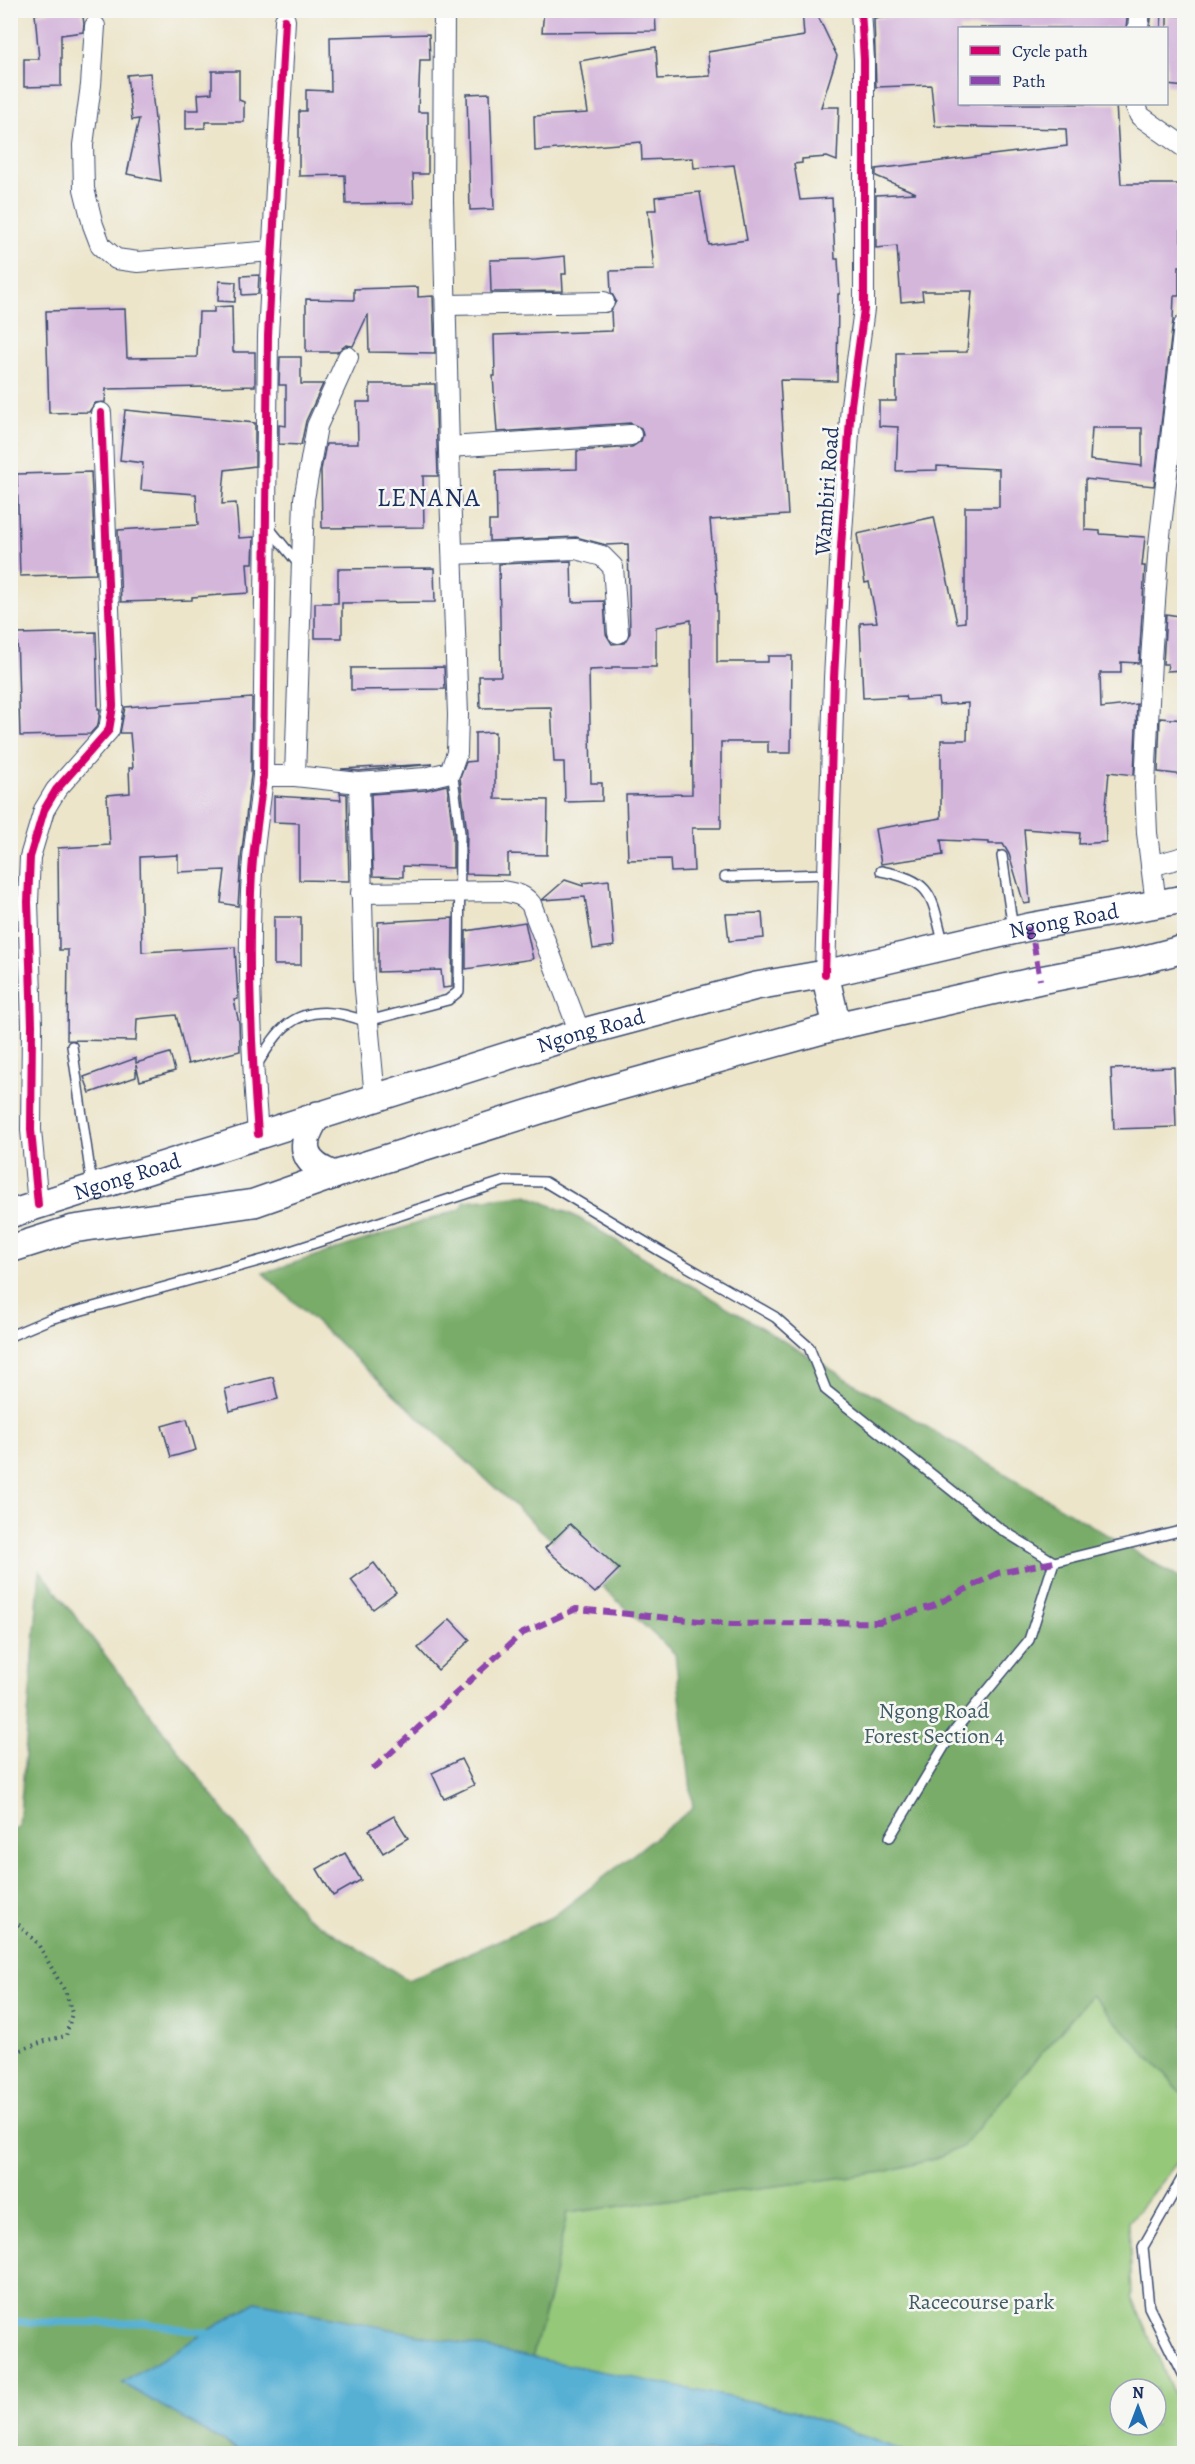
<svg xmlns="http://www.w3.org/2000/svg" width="1195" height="2464" viewBox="0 0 1195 2464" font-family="Alegreya,serif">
	<rect width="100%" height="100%" fill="#f6f6f2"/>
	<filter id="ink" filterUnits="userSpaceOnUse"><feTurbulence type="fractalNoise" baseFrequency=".0167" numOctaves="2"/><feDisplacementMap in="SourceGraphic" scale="12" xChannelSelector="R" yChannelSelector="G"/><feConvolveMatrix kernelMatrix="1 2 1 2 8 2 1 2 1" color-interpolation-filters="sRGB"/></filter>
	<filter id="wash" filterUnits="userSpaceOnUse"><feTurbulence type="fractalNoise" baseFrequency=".008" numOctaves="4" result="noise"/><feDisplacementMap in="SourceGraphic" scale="24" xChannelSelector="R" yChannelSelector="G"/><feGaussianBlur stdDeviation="1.35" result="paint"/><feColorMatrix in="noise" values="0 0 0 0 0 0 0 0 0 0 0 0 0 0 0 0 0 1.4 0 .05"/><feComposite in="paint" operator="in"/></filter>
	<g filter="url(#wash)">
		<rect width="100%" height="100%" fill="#ece5ca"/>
		<path fill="#95c878" stroke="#587c6b" stroke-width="1.5" fill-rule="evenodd" d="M1091,1994L1184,2095V2154L1129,2222L1132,2297L1184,2418V2453H908L793,2410L532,2358L550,2293L567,2213L884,2172L934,2159L962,2147ZM1120,2389H1156V2425H1120Z"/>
		<path fill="#78ac68" stroke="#4a6e63" stroke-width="1.5" d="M527,1195L575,1216L1184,1581V2095L1091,1995L962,2147L934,2159L884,2172L567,2213L550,2293L532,2358L256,2302L123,2383L243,2453H11L10,1830L19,1827L40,1570L304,1915L408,1980L554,1916L693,1808L675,1654L263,1273L461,1209L465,1201Z"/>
		<path fill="#57b0d4" stroke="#397099" stroke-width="1.5" d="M256,2302L793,2410L908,2453H243L122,2383Z"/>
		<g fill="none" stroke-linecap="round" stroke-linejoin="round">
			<path stroke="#57b0d4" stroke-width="7" d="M10,2322L145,2323L214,2334"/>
		</g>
		<g id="blocks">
			<g fill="#d4b6db" fill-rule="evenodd">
				<path d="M68,10H82L84,24L83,32L61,35V86L24,87V59H39L35,14Z"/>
				<path d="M544,10H655L656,31L542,32Z"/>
				<path d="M802,10H815L837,56L821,107H839L837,161L827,157L802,159V163L794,164L800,200L832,198L835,259H838L840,294H838L837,381L780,380L788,515L710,520L717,597V662H768V656H792L791,753H768V742H721V828H692L694,871L671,872L670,859L628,860L626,795L692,794L691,620L656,627V667H612V669L589,670L591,783H602V801L565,802L564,762H554L551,707L480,708L479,676H501L499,564L571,561L572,602L604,601L606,634L612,644L624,643L630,633L628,544L606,545L576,537L489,541V521H497L496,471L577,469V451L632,447L641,441L643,435L641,428L630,423L497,432L493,376H495L494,335L612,331L611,311L616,301L611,292L610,271L654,270L648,210H656L655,197L700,192L709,245L747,240L734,165L694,168L693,158L642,160L641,142L535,151L534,116L588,113L580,61L656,47L658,79L710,76L708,52L804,36Z"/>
				<path d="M922,10H1128L1126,28H960V104H1116L1121,184H1185V207H1181V241H1185L1184,266H1179V296H1174L1173,320L1154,486L1085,479V530L1100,531V534L1145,537L1142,566H1145L1139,663L1121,662V673H1100L1101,708L1137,704L1134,775L1109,772L1105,816L1106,842L1079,844L1080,833L1024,829L1030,903L1024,904L1009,854L1003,844H989V842L941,840L943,855L881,864L875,829L941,818V740H967L968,703L939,705L938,698L906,700L905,696L863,698L860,623L877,622L869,582L865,583L857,534L934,517L957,623L965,622V507H999V469L937,466V470L896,471L898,427L879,426V401H896V353L967,352L972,291H922L923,300L901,302L897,246L876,248V195L916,193L876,176V169L1067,146L1066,129L935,126L931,85L876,87L874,18L922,16ZM1092,428H1142V466L1090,460Z"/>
				<path d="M1152,10H1162L1161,28H1150Z"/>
				<path d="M1167,15L1185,16V87L1167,85Z"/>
				<path d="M429,34L430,60H420L418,112H428V174H413L414,203L346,204L345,175L299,176V111H306V90L331,91L330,37Z"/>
				<path d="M212,71H239V100L244,102V122H205V128L186,129V110H199L198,94L212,93Z"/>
				<path d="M150,73L154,110L161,181L127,174L139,119L132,120L127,75Z"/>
				<path d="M490,93L494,209L470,210L467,94Z"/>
				<path d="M565,256L566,274H562L563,291L491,292L490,260L536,259Z"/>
				<path d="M259,275L258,294L242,295L241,276Z"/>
				<path d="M219,281L236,282L235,302L218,301Z"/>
				<path d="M418,287V297L433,296L435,353L369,352L368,314L353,346L346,345L337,352H306V299L354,300V289Z"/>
				<path d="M232,306L233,352H255V386L106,389L105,402L95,403L89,412L49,413L46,311L125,309L127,358L197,357L199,312H214V307Z"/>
				<path d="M280,357H301V384H323L306,421L301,445L279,444V425L286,426V385H279Z"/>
				<path d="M370,384H435L438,476H423L424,527L322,528L321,470L326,444H358L357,402H370Z"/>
				<path d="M125,410L255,423V466L225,470L222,504L236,503L239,538L254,537L253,563H247L249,593L192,597V600L121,602L118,530L198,525L196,494L141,490L143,463L120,460Z"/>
				<path d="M91,472L96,574L20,576L17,474Z"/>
				<path d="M434,568L435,602L342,603V638H315V603H338V569Z"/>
				<path d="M1166,614L1185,617V670L1167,671L1168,664H1163Z"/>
				<path d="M96,632L98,709H100L98,725L90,734L20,736L17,634Z"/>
				<path d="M444,667L445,689L351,690V668Z"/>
				<path d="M252,698L251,775L241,859L238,906L221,903L225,870L178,872V855L140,857L142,952L235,947L238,999L234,1000L239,1023L240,1051L188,1064L176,1015L137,1019L136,1041L67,1040L68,950H59L58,848L110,845L107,795L130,793L129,768H133L130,733H120L125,707Z"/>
				<path d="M1160,718L1185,720V775L1158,772Z"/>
				<path d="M495,732V799L548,800L547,855L508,854V875L466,874L467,832L460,778L466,762L475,761V733Z"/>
				<path d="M433,764L359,771L341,769Z"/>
				<path d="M447,785L453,833V868L403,866V877L373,876L371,794L426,790Z"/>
				<path d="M340,793L347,794L349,881L299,880V823L274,822V796L341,800Z"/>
				<path d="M565,880L583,886V883L609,880L614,946L593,949L585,897L542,900Z"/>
				<path d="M762,913L764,938L729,941L726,914Z"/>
				<rect x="274" y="917" width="27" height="48"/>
				<path d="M453,918L452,987L443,988L441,970L378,972V922Z"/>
				<path d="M525,922L533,959L466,969V931Z"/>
				<path d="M170,1053L175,1071L140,1081L136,1065V1077L90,1093L84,1077L136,1058V1063Z"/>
				<path d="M1174,1067L1176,1127L1114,1129L1111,1069Z"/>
				<path d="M273,1377L278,1399L230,1411L225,1389Z"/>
				<path d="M187,1419L196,1450L171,1457L162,1426Z"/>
				<path d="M570,1524L619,1569L595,1593L545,1548Z"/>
				<path d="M374,1563L396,1592L373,1609L351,1580Z"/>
				<path d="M450,1619L470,1640L438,1670L418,1648Z"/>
				<path d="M461,1759L474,1785L444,1799L432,1773Z"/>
				<path d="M394,1816L408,1838L383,1853L369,1830Z"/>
				<path d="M345,1853L361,1880L333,1896L317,1869Z"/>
			</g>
		</g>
	</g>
	<g filter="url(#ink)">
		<use href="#blocks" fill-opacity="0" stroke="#3a4a6e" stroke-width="1.5"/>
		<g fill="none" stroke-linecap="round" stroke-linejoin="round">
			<defs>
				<g id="lane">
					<path d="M269,528L300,566"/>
					<path d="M1002,856L1013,929"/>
					<path d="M881,871C935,881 931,897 944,945"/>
					<path d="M725,877L827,874"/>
					<path d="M368,1021L448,1000L459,991L460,833L452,769"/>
					<path d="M72,1046L92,1185"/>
					<path d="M256,1066C265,1053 274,1035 287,1025C310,1006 342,1012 367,1022"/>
					<path d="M10,1336L50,1319L266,1259L505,1181L545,1182L660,1251L775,1317L809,1347L826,1390L999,1528L1054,1562L1184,1530"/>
					<path d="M890,1837L951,1735L1029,1640L1054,1562"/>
					<path d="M1184,2175L1143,2247L1149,2307L1184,2378"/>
				</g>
				<g id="street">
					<path d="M95,26L91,85L83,145L84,189L93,225L101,246L116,259L138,262L272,251"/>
					<path d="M1138,28L1140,10"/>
					<path d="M1135,104L1140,116L1184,147"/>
					<path d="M447,305L604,302"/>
					<path d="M449,447L631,435"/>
					<path d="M453,554L576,549L602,556L613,567L618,633"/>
					<path d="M263,776H295L359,783L364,979L375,1098"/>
					<path d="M295,776L304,499L317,426L348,357"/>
					<path d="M359,783L425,778L450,772L457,753L458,715L450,491L443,201L444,10"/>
					<path d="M1151,866L1184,857"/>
					<path d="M361,893L502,891C514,893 523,894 531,904L580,1033"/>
					<path d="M1156,904L1147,833L1145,786L1151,660L1159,544L1184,325"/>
					<path d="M825,974L834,678L841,547L851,405L864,309V60L861,10"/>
					<path d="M258,1134C251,1047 247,959 252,872C254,840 260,808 263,776L268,336L285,20"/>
					<path d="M38,1205L31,1130L32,1025L28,902L30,857L44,810L56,790L109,730L113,706L101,413"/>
				</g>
				<g id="secondary">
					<path d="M825,974L837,1026"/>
					<path d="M318,1115C298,1144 301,1163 334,1175"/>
					<path id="s1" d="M10,1214L580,1033L756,986L825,974L1029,927L1184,899"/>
					<path d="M10,1249L73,1229L254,1203L334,1175L581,1097L837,1026L1040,980L1134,962L1184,949"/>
				</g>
			</defs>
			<use href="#lane" stroke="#3a4a6e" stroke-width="12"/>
			<use href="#street" stroke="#3a4a6e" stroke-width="22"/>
			<use href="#secondary" stroke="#3a4a6e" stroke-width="30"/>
			<path stroke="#3a4a6e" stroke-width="4" stroke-dasharray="1.5 4.5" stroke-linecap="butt" d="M10,1916L38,1944L66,1993L72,2013L66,2036L48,2040L10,2054"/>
			<use href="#lane" stroke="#fff" stroke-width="9"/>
			<use href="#street" stroke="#fff" stroke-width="20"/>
			<use href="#secondary" stroke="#fff" stroke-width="27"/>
			<g stroke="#8e44ad" stroke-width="6" stroke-dasharray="12 6" stroke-linecap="butt">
				<path d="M1029,927L1028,936L1033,940L1040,980"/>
				<path d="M373,1769L521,1634L576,1609L732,1624L879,1622L933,1606L998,1573L1054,1562"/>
			</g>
			<defs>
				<g id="cycleway">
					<path d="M825,974L834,678L841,547L851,405L864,309V60L861,10"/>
					<path d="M258,1134C251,1047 247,959 252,872C254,840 260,808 263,776L268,336L285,20"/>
					<path d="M38,1205L31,1130L32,1025L28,902L30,857L44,810L56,790L109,730L113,706L101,413"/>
				</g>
			</defs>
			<use href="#cycleway" stroke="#f6f6f2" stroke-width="11"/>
			<use href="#cycleway" stroke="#d6006c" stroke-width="8"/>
		</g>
	</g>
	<g text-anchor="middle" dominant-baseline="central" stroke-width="5" stroke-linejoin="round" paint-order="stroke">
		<g font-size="22" fill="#1b2f5e" stroke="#f6f6f2">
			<text transform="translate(827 491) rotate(-86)">Wambiri Road</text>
			<text stroke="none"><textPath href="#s1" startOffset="1095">Ngong Road</textPath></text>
			<text stroke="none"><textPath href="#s1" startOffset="609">Ngong Road</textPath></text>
			<text stroke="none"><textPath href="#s1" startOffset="123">Ngong Road</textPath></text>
		</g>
		<g font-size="22" fill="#405d66" stroke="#f6f6f2">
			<text x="934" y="1711">Ngong Road<tspan x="934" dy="25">Forest Section 4</tspan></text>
			<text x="981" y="2302">Racecourse park</text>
		</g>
		<g font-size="26" letter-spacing="1.5" fill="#1b2f5e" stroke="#f6f6f2">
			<text x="429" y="497">LENANA</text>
		</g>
	</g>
	<rect width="1195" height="2464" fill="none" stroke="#f6f6f2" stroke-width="36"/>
	<rect x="958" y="27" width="210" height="78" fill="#f6f6f2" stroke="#9ea6b7" stroke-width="1.5"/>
	<rect x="970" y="46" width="30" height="9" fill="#d6006c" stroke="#9ea6b7" stroke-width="1.5"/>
	<text x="1012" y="57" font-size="18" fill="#1b2f5e">Cycle path</text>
	<rect x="970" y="76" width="30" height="9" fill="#8e44ad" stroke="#9ea6b7" stroke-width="1.5"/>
	<text x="1012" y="87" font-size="18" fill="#1b2f5e">Path</text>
	<g transform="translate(1138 2407)"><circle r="28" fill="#f6f6f2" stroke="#9ea6b7" stroke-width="1.5"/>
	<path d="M0-4.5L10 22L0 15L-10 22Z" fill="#1f6fb2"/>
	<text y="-9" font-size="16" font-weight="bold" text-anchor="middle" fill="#1b2f5e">N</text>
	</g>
</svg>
